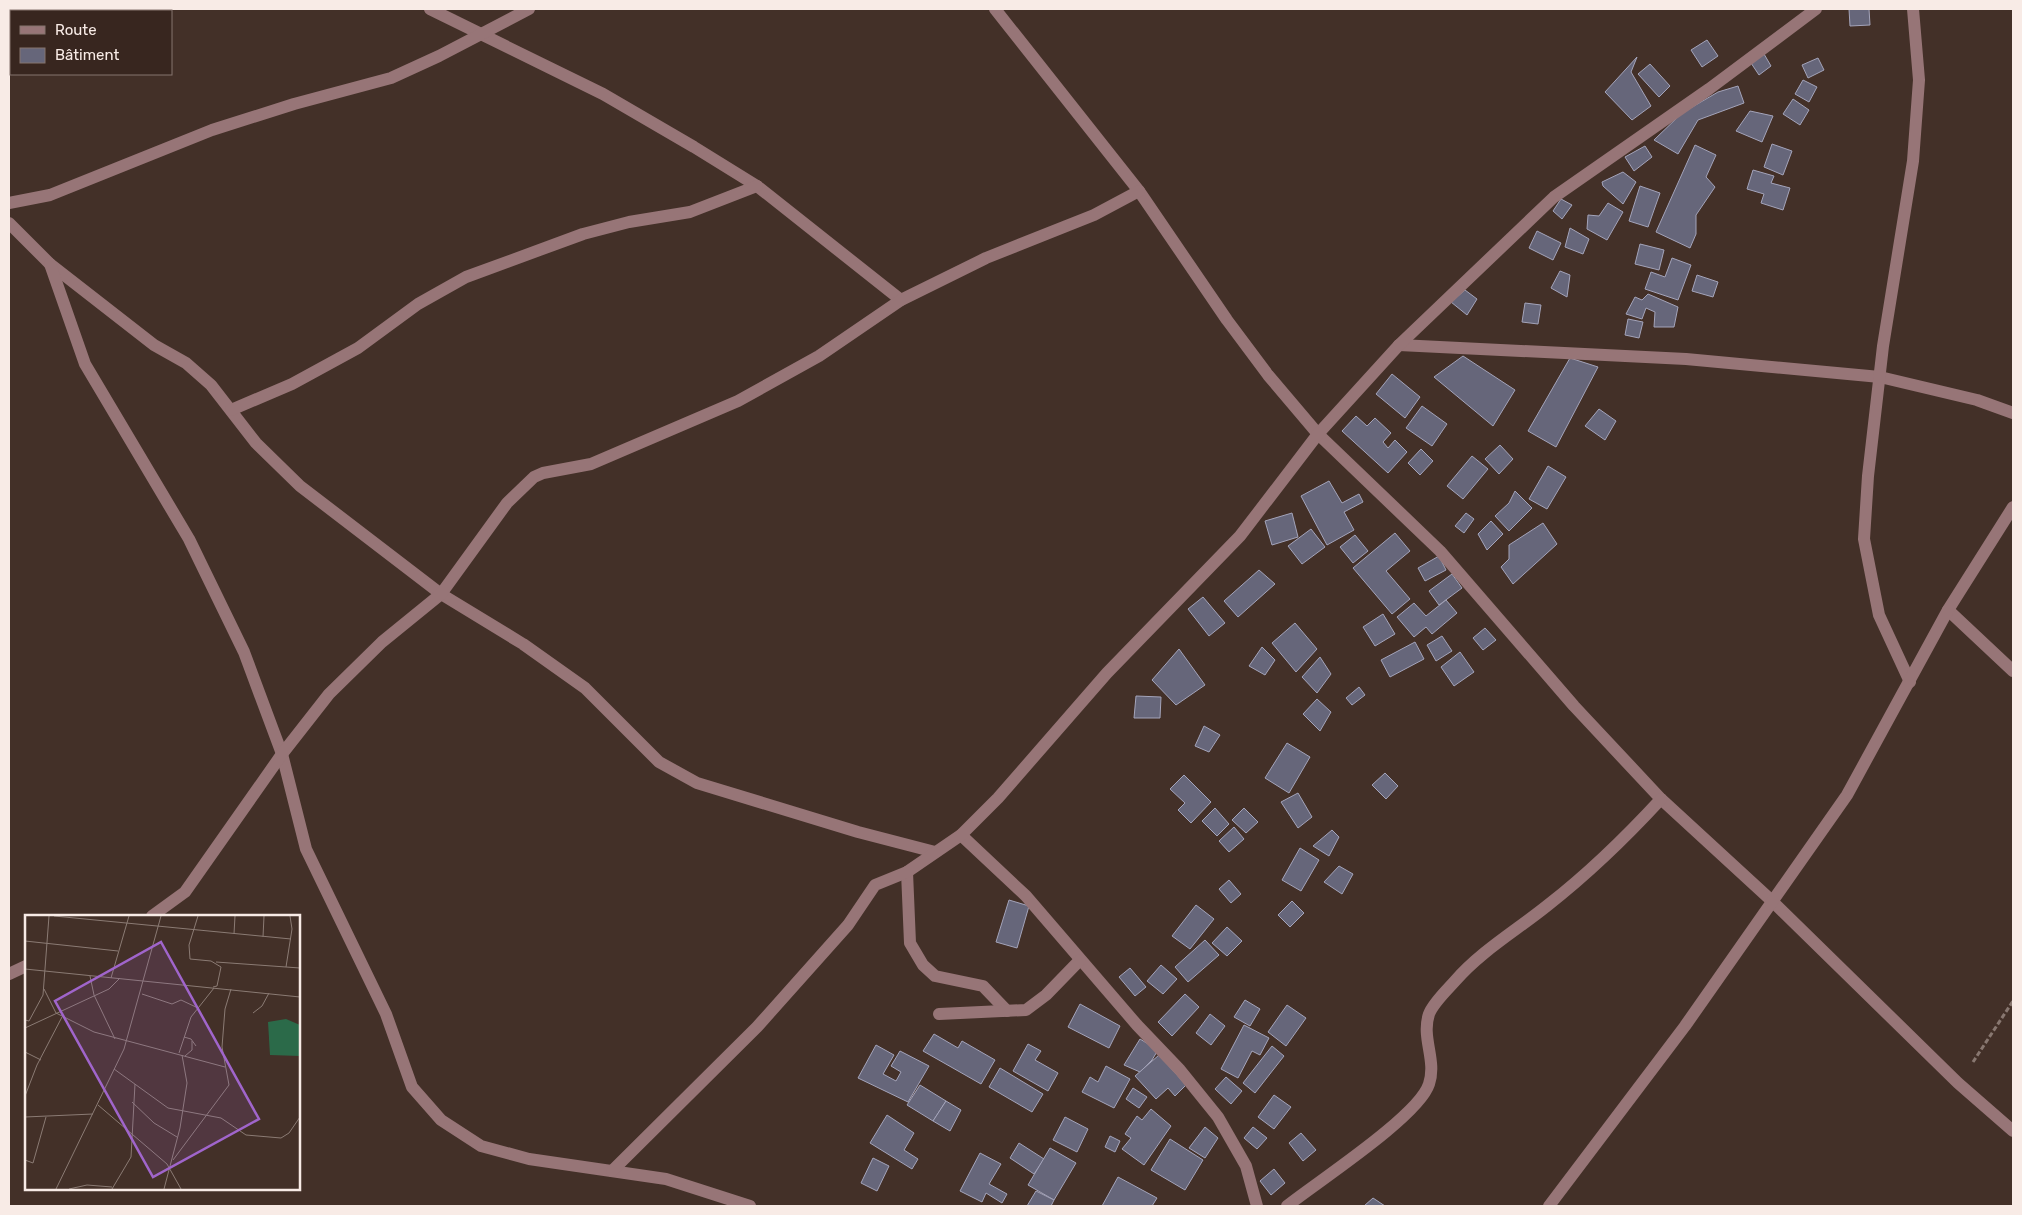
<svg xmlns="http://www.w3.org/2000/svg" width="2022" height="1215" viewBox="0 0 2022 1215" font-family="Rubik,sans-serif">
	<rect width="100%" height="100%" fill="#433028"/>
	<g fill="#66667a" stroke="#a4a4ba">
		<path d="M1849,9H1869L1870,25L1850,26Z"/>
		<path d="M1707,40L1718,56L1702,67L1691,50Z"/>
		<path d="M1764,54L1771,66L1759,75L1751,63Z"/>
		<path d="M1637,57L1631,72L1651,106L1632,120L1605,92Z"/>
		<path d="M1818,58L1824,70L1808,78L1802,65Z"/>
		<path d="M1650,64L1670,86L1659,97L1638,74Z"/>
		<path d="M1803,80L1817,87L1809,102L1795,94Z"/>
		<path d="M1738,86L1744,103L1698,120L1678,154L1654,140L1682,113L1718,92Z"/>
		<path d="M1793,99L1809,110L1800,125L1783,114Z"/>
		<path d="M1750,111L1773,116L1762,142L1736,131Z"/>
		<path d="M1772,144L1792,151L1783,175L1764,167Z"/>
		<path d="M1695,145L1716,155L1706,177L1715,187L1696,215V234L1690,248L1656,232Z"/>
		<path d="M1645,146L1652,157L1634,171L1625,157Z"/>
		<path d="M1753,170L1774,176L1771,183L1790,188L1783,210L1761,203L1764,194L1747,189Z"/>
		<path d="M1623,172L1636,182L1623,204L1603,186L1602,182Z"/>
		<path d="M1640,186L1660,193L1648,227L1629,221Z"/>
		<path d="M1561,199L1572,205L1562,219L1553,211Z"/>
		<path d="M1608,203L1623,212L1607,240L1587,229L1588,215L1599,216Z"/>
		<path d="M1570,228L1589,239L1583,254L1565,247Z"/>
		<path d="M1537,231L1561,243L1553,260L1529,248Z"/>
		<path d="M1640,244L1664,250L1659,270L1635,264Z"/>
		<path d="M1672,258L1691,265L1678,300L1645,289L1651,272L1665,277Z"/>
		<path d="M1560,271L1570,275L1567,297L1551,288Z"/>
		<path d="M1697,275L1718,282L1713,297L1692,291Z"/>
		<path d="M1465,290L1477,299L1467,315L1451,302Z"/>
		<path d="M1648,294L1678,307L1674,327H1654L1655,312L1646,308L1642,319L1626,314L1635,297L1642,300Z"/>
		<path d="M1525,303L1541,305L1538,324L1522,322Z"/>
		<path d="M1628,319L1643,322L1639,338L1625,335Z"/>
		<path d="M1463,356L1515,390L1493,426L1434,377Z"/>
		<path d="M1570,358L1598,367L1556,447L1528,431Z"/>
		<path d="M1392,374L1420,397L1405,418L1376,394Z"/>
		<path d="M1422,406L1447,424L1432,446L1406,428Z"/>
		<path d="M1599,409L1616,421L1605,440L1585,426Z"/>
		<path d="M1356,416L1367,426L1375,418L1391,433L1383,442L1388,448L1395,440L1407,452L1388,473L1342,431Z"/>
		<path d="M1500,445L1513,459L1499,474L1485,459Z"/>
		<path d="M1421,449L1433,461L1420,475L1408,463Z"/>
		<path d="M1472,456L1488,469L1463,499L1447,486Z"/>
		<path d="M1548,466L1566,477L1547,509L1529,499Z"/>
		<path d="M1329,481L1342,503L1359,494L1363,502L1344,512L1354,530L1327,545L1301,496Z"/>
		<path d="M1515,491L1532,508L1509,531L1495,516L1509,503Z"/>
		<path d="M1292,513L1298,537L1272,545L1265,521Z"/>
		<path d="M1466,513L1474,519L1464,533L1455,526Z"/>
		<path d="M1491,521L1503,534L1487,550L1478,534Z"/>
		<path d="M1543,523L1557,544L1513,584L1501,567L1509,559V545Z"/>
		<path d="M1311,529L1325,547L1302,564L1288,546Z"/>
		<path d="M1395,533L1410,551L1386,571L1410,599L1392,614L1353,568Z"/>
		<path d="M1355,535L1368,551L1353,563L1340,547Z"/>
		<path d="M1439,556L1446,570L1425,581L1418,568Z"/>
		<path d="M1259,570L1275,584L1238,617L1224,601Z"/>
		<path d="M1452,574L1462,588L1439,605L1429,591Z"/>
		<path d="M1203,597L1225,623L1209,636L1188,609Z"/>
		<path d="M1446,600L1457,613L1432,634L1426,627L1414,637L1397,617L1414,603L1426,616Z"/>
		<path d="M1383,614L1395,634L1375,646L1363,627Z"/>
		<path d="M1295,623L1317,649L1296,672L1272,643Z"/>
		<path d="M1485,628L1496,640L1483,650L1473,638Z"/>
		<path d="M1442,636L1452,651L1436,661L1427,645Z"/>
		<path d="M1415,642L1424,659L1390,677L1381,660Z"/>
		<path d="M1262,647L1275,660L1265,675L1249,666Z"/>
		<path d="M1179,649L1205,685L1176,705L1152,680Z"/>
		<path d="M1460,652L1474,672L1454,686L1441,667Z"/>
		<path d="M1320,657L1331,674L1317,693L1302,677Z"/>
		<path d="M1359,687L1365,695L1352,705L1346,698Z"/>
		<path d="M1136,696L1161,697L1160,718H1134Z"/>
		<path d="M1317,699L1331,712L1320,731L1303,714Z"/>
		<path d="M1204,726L1220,735L1209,752L1195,746Z"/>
		<path d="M1287,743L1310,757L1289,793L1265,778Z"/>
		<path d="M1385,773L1398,786L1386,799L1372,785Z"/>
		<path d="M1184,775L1211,802L1191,823L1178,810L1185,803L1170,789Z"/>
		<path d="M1298,793L1312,817L1298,828L1281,802Z"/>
		<path d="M1215,808L1229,824L1217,836L1202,821Z"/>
		<path d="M1244,808L1258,822L1246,833L1232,820Z"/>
		<path d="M1234,827L1244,839L1229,852L1219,841Z"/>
		<path d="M1332,830L1339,837L1329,856L1313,846Z"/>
		<path d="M1300,848L1319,860L1301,891L1282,880Z"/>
		<path d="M1339,866L1353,874L1342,894L1324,882Z"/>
		<path d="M1229,880L1241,894L1231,903L1219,889Z"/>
		<path d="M1009,900L1029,906L1017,948L996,942Z"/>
		<path d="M1292,901L1304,913L1290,927L1278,915Z"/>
		<path d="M1196,905L1214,919L1190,949L1172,936Z"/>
		<path d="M1227,927L1242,941L1227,956L1212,943Z"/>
		<path d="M1205,940L1219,955L1188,982L1175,967Z"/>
		<path d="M1161,965L1177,979L1163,994L1147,981Z"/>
		<path d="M1130,968L1146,987L1135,996L1119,977Z"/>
		<path d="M1185,994L1199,1007L1172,1036L1158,1022Z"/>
		<path d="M1245,1000L1260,1009L1250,1026L1234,1017Z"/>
		<path d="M1080,1004L1120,1026L1109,1048L1068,1027Z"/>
		<path d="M1287,1005L1306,1018L1286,1046L1268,1032Z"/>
		<path d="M1210,1014L1225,1026L1211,1045L1196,1033Z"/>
		<path d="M1244,1025L1269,1038L1260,1055L1252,1051L1238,1078L1221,1069Z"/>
		<path d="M934,1034L958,1048L962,1041L995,1060L981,1084L923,1051Z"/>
		<path d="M1140,1039L1158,1050L1152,1060L1140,1072L1124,1065Z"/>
		<path d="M1028,1044L1041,1051L1035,1060L1058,1073L1048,1091L1013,1071Z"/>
		<path d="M876,1045L894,1055L883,1074L896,1081L901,1072L891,1066L900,1051L929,1066L908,1102L858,1078Z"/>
		<path d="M1272,1046L1284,1056L1255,1093L1243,1083Z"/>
		<path d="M1159,1055L1186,1085L1175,1096L1168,1088L1156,1099L1135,1076Z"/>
		<path d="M1106,1066L1130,1079L1114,1108L1082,1092L1090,1077L1098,1082Z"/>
		<path d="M1000,1068L1043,1094L1032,1112L989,1087Z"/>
		<path d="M1226,1077L1242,1091L1231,1104L1215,1089Z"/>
		<path d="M920,1085L946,1101L933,1121L907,1105Z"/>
		<path d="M1133,1088L1147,1097L1139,1108L1126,1099Z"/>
		<path d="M1274,1095L1291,1107L1274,1129L1258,1117Z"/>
		<path d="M946,1101L961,1110L950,1131L933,1121Z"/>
		<path d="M1151,1109L1171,1126L1144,1165L1122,1149L1131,1138L1125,1134L1137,1116L1142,1120Z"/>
		<path d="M887,1115L914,1133L904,1150L918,1159L912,1169L870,1143Z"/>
		<path d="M1065,1117L1088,1129L1077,1152L1053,1140Z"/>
		<path d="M1205,1127L1218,1138L1205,1158L1189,1148Z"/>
		<path d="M1253,1127L1267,1138L1257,1149L1244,1138Z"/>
		<path d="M1301,1133L1316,1150L1303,1161L1289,1143Z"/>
		<path d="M1110,1136L1120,1141L1115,1152L1105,1147Z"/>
		<path d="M1170,1139L1203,1160L1185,1190L1151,1170Z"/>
		<path d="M1019,1143L1044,1159L1034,1174L1010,1158Z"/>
		<path d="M1050,1148L1076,1163L1054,1200L1028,1185Z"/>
		<path d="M980,1153L1001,1164L989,1184L1007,1194L1002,1203L986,1193L982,1202L960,1191Z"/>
		<path d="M873,1158L889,1166L877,1191L861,1183Z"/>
		<path d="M1274,1169L1285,1183L1271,1195L1260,1181Z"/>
		<path d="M1118,1177L1157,1198L1152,1206H1102Z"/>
		<path d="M1036,1191L1054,1200L1051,1206H1027Z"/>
		<path d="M1373,1198L1385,1206H1364Z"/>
	</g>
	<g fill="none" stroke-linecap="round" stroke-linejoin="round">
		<path stroke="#887770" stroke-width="3" stroke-dasharray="5 2.5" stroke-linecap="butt" d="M1973,1062L2013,1001"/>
		<g stroke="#977577" stroke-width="12">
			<path d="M430,9L603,94L694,147L757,186L901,300"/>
			<path d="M995,9L1139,191L1227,320L1268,375L1318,434L1440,551L1574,706L1661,799L1772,901L1958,1083L2013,1131"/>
			<path d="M9,203L50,195L212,130L294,104L391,78L439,56L529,9"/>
			<path d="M9,223L50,264L154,345L186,363L211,385L256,443L300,486L441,594L523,644L585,688L659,762L697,783L858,832L935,852"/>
			<path d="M50,264L85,364L189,539L244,652L282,754L306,849L386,1014L412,1087L441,1120L481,1146L529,1159L666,1179L750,1206"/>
			<path d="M1399,345L1686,359L1880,377L1977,400L2013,413"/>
			<path d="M231,410L292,384L358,348L418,304L466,277L583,234L629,222L690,212L757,186"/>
			<path d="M1948,610L2013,671"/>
			<path d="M1910,682L1879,615L1864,539L1868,476L1883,346L1913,161L1919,80L1913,9"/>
			<path d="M961,835L1026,896L1137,1025L1180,1070L1218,1117L1246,1166L1257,1206"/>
			<path d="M907,872L910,943L923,965L935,976L983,986L1007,1011"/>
			<path d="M152,916L185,892L282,754L329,694L382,642L441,594L507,503L534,477L543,473L591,464L738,401L819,356L901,300L986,258L1094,215L1139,191"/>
			<path d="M9,974L26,966"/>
			<path d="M939,1014L1026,1010L1046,995L1080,960"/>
			<path d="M612,1171L757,1027L848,925L875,885L907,872L961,835L998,798L1107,673L1240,536L1318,434L1399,345L1554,197L1709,89L1816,9"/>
			<path d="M1287,1206C1317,1182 1419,1116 1429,1084C1437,1060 1421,1038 1429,1014C1433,1003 1447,990 1455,981C1481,951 1517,930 1548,905C1589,873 1626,837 1661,799"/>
			<path d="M1549,1206L1685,1026L1847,795L1948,610L2013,507"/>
		</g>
	</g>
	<g transform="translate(25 915)">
		<rect width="275" height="275" fill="#433028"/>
		<path d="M261,104L275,110V141L245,140L243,107Z" fill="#2b6a49"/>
		<path fill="none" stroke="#8b7b74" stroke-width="1" d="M29,1L266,24M173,1L164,30L165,44L186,46L196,52L192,71L188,72M209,19L210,1M238,22L239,1M0,26L93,36M191,47L275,53M261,52L267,14L265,1M0,54L275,82M65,61L69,80L90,124M86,63L104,1M19,74L31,98L69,117L200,152M117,79L147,89L156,85L173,93M228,98L237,91L244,78M0,105L4,106L18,80L24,1M0,113L84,74L95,63M159,122L166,124L171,131M0,137L16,145M154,138L166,102L189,73M160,141L167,135V126M89,154L143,193L196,203L221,220L256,223L264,218L275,202M0,181L12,150L37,102M107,187L129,208L152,222M73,190L142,249L156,274M0,202L68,199M0,245L8,248L21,202M148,245L204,170L197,132L200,94L206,74M31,274L99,134L136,1M44,274L62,270L87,272M87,274L106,242L110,169M139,274L155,213L162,168L157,140"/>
		<path fill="#a065cb" fill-opacity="0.15" stroke="#a065cb" stroke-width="2.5" d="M136,27L234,204L128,262L30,86Z"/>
		<rect width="275" height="275" fill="none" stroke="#f8ebe6" stroke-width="2.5"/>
	</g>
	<rect width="2022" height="1215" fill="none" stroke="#f8ebe6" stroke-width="20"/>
	<rect x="10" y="10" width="162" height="65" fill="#38261f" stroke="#85756f"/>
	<rect x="20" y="26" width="25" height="8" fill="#977577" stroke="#85756f"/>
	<text x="55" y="35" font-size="15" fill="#f8ebe6">Route</text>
	<rect x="20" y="48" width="25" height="15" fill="#66667a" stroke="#85756f"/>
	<text x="55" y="60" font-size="15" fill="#f8ebe6">Bâtiment</text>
</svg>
